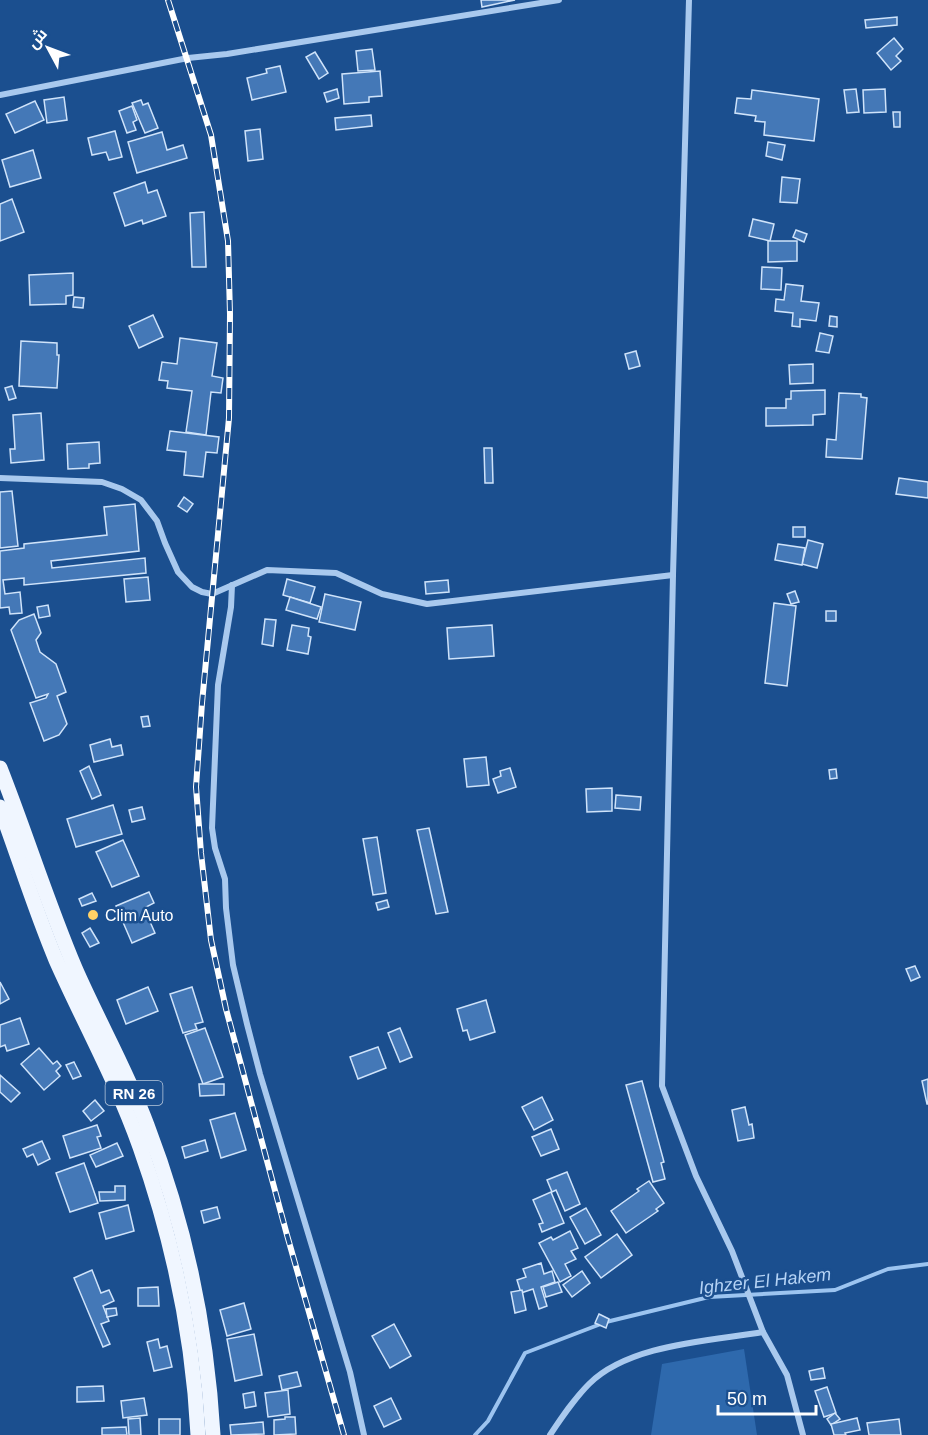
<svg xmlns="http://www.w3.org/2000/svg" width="928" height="1435" viewBox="0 0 928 1435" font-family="Arial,Cairo,sans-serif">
	<rect width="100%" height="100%" fill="#1b4f8f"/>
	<path fill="#2e69ad" d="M744,1349L757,1435H651L662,1364Z"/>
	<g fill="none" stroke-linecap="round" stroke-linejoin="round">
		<path stroke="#9cc4f0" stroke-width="4" d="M475,1435L488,1421L525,1353L606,1322L709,1297L835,1290L888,1269L928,1264"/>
	</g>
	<g fill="#4478b7" stroke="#cfe3fa" stroke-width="1.5">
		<path d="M481,0H515L482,7Z"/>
		<path d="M897,17V25L866,28L865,20Z"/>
		<path d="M894,38L903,49L896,56L901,61L891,70L877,53Z"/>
		<path d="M372,49L375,70L358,71L356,51Z"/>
		<path d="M315,52L328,73L319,79L306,57Z"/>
		<path d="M280,66L286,92L252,100L247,78L267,73L266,69Z"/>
		<path d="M380,71L382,96L369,97V102L344,104L342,74Z"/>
		<path d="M337,89L339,98L327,102L324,93Z"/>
		<path d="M856,89L859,112L847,113L844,90Z"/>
		<path d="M885,89L886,112L864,113L863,90Z"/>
		<path d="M752,90L819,99L814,141L764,135L765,122L755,121L756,116L735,113L737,98L751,99Z"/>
		<path d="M64,97L67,120L47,123L44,100Z"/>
		<path d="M141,100L143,105L148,103L158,128L145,133L132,103Z"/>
		<path d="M35,101L44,120L15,133L6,114Z"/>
		<path d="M132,106L137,120L133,122L136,130L127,133L119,111Z"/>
		<path d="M893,112H900V127H894Z"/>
		<path d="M371,115L372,126L336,130L335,118Z"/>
		<path d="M260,129L263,159L248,161L245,131Z"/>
		<path d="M115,131L122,157L109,160L106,152L92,155L88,138Z"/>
		<path d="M162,132L167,150L183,145L187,158L137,173L128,142Z"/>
		<path d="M768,142L785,145L782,160L766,156Z"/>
		<path d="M33,150L41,178L10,187L2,160Z"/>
		<path d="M782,177L800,179L797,203L780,202Z"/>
		<path d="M145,182L148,193L157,190L166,216L143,224L142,220L125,226L114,193Z"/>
		<path d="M12,199L24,232L0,241V204Z"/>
		<path d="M204,212L206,267H192L190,213Z"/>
		<path d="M753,219L774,224L770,241L749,236Z"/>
		<path d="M796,230L807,234L804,242L793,237Z"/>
		<path d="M768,241H797V261L768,262Z"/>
		<path d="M762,267L782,268L781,290L761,289Z"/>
		<path d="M73,273V295L66,296V304L30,305L29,275Z"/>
		<path d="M786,284L803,286L801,301L819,303L816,321L800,319V327L792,326L793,313L775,311L776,299L784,300Z"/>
		<path d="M74,297L84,298L83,308L73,307Z"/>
		<path d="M153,315L163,337L139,348L129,326Z"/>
		<path d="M830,316L837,317V327L829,326Z"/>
		<path d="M820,333L833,336L829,353L816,351Z"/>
		<path d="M180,338L217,343L212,376L223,378L221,393L211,392L206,435L186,432L192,391L167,388L168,381L159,380L162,362L177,364Z"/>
		<path d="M21,341L57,343V355H59L57,388L19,386Z"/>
		<path d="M636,351L640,366L629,369L625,354Z"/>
		<path d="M813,364V383L790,384L789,365Z"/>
		<path d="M12,386L16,398L9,400L5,388Z"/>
		<path d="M825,390V414L813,415V425L766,426V408H786V399H791V391Z"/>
		<path d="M839,393L861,394V397L867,398L862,459L826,457L827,439L836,440Z"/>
		<path d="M41,413L44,460L11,463L10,449H15L13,415Z"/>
		<path d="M170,431L219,437L217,453L206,452L203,477L184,475L186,452L167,450Z"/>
		<path d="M99,442L100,463L89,464V468L68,469L67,444Z"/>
		<path d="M484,448H492L493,483H485Z"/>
		<path d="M899,478L928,482V498L896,494Z"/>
		<path d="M12,491L18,546L0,548V492Z"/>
		<path d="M184,497L193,504L187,512L178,506Z"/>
		<path d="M135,504L139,551L51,561L52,568L145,558L146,573L24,585V578L3,580L5,594L20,592L22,613L10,614L9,607L0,608V551L24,548V544L107,535L104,507Z"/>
		<rect x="793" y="527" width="12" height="10"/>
		<path d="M808,540L823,544L817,568L802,564Z"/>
		<path d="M778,544L805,548L802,565L775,560Z"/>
		<path d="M148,577L150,600L126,602L124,579Z"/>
		<path d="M287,579L315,587L310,603L283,595Z"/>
		<path d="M448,580L449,592L426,594L425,582Z"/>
		<path d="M795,591L799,602L791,604L787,594Z"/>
		<path d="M325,594L361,602L355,630L319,622Z"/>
		<path d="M290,597L321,607L317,619L286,610Z"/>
		<path d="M774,603L796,606L787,686L765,683Z"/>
		<path d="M48,605L50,616L39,618L37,607Z"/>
		<rect x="826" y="611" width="10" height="10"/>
		<path d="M34,614L41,633L36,640L40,652L56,664L66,692L57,696L67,724L59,735L44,741L30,703L46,698L48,694L36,698L11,630L19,620Z"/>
		<path d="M265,619L276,620L273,646L262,644Z"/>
		<path d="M292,625L309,628L308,636L311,637L308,654L287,650Z"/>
		<path d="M492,625L494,656L449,659L447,628Z"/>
		<path d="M148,716L150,726L143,727L141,717Z"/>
		<path d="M110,739L112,747L121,745L123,755L94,762L90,745Z"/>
		<path d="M486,757L489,785L467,787L464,759Z"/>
		<path d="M89,766L101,795L92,799L80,771Z"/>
		<path d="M510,768L516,787L498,793L493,779L501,776L500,771Z"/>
		<path d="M836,769L837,778L830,779L829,770Z"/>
		<path d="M612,788V811L587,812L586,789Z"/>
		<path d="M616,795L641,797L640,810L615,808Z"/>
		<path d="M113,805L122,834L76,847L67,819Z"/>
		<path d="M142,807L145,819L132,822L129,810Z"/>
		<path d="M429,828L448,912L436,914L417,830Z"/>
		<path d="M377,837L386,893L373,895L363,839Z"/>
		<path d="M123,840L139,876L112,887L96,852Z"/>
		<path d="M149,892L154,903L144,908L155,933L132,943L116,906Z"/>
		<path d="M92,893L96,901L82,906L79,899Z"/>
		<path d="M387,900L389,907L378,910L376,903Z"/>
		<path d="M90,928L99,943L90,947L82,933Z"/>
		<path d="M915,966L920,977L911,981L906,969Z"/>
		<path d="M0,982L9,999L0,1004Z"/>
		<path d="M148,987L158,1011L126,1024L117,1000Z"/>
		<path d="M192,987L203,1022L195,1024L197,1029L183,1033L170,994Z"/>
		<path d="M486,1000L495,1032L470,1040L467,1030L463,1031L457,1009Z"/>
		<path d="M20,1018L29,1044L7,1051L5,1045L0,1047V1025Z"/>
		<path d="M205,1028L223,1077L203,1084L185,1035Z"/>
		<path d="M400,1028L412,1057L400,1062L388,1033Z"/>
		<path d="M378,1047L386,1068L358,1079L350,1057Z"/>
		<path d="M39,1048L53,1064L57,1061L61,1066L56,1071L60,1076L44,1090L21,1064Z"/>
		<path d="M74,1062L81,1076L73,1079L66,1065Z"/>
		<path d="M0,1075L20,1093L11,1102L0,1092Z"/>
		<path d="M928,1079V1104H927L922,1081Z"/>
		<path d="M642,1081L664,1162L661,1163L665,1179L653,1182L626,1085Z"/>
		<path d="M199,1084H224V1095L200,1096Z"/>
		<path d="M542,1097L553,1120L534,1130L522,1107Z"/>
		<path d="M95,1100L104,1111L91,1121L83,1111Z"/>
		<path d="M745,1107L749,1125L752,1124L754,1138L738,1141L732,1110Z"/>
		<path d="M235,1113L246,1150L221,1158L210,1120Z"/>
		<path d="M97,1125L101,1136L97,1137L101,1148L70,1158L63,1136Z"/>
		<path d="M551,1129L559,1149L541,1156L532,1137Z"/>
		<path d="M205,1140L208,1151L185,1158L182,1147Z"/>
		<path d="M42,1141L50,1159L38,1165L33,1154L27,1157L23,1149Z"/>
		<path d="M117,1143L123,1156L96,1167L90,1155Z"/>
		<path d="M84,1163L98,1203L70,1212L56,1173Z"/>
		<path d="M567,1172L580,1204L565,1211L556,1190L552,1192L547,1180Z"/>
		<path d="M649,1181L664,1203L656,1209L658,1211L626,1233L611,1211L639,1191L637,1189Z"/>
		<path d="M115,1186H125V1200L100,1201L99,1192H115Z"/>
		<path d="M551,1192L564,1223L542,1232L539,1224L543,1223L533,1200Z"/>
		<path d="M128,1205L134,1231L106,1239L99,1213Z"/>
		<path d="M217,1207L220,1218L204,1223L201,1211Z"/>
		<path d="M586,1208L601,1235L585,1244L570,1217Z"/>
		<path d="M570,1231L578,1248L571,1251L576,1259L565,1264L571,1276L560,1282L539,1243L551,1237L553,1240Z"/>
		<path d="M617,1234L632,1255L601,1278L585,1257Z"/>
		<path d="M541,1263L544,1274L552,1271L555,1282L541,1287L547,1306L539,1309L533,1289L521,1293L517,1280L526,1277L523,1269Z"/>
		<path d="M92,1270L101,1293L109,1290L114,1301L103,1306L109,1321L101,1324L110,1344L103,1347L74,1278Z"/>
		<path d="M582,1271L590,1283L572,1297L563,1285Z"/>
		<path d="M558,1282L562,1292L546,1297L543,1287Z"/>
		<path d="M158,1287L159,1306H138V1288Z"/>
		<path d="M522,1290L526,1310L515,1313L511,1292Z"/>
		<path d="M244,1303L251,1329L227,1336L220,1310Z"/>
		<path d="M116,1308L117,1315L107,1317L106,1309Z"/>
		<path d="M599,1314L609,1319L606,1328L595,1323Z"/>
		<path d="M394,1324L411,1356L390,1368L372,1336Z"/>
		<path d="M254,1334L262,1375L235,1381L227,1339Z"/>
		<path d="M158,1339L160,1348L167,1346L172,1367L154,1371L147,1342Z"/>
		<path d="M823,1368L825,1378L811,1380L809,1371Z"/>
		<path d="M297,1372L301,1386L282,1390L279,1376Z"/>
		<path d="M103,1386L104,1401L77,1402V1387Z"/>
		<path d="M827,1387L836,1413L824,1417L815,1391Z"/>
		<path d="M288,1390L290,1414L268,1417L265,1393Z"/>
		<path d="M254,1392L256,1406L245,1408L243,1394Z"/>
		<path d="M144,1398L147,1415L123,1418L121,1401Z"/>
		<path d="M391,1398L401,1419L384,1427L374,1406Z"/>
		<path d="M835,1413L840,1419L831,1425L827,1419Z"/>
		<path d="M285,1417H295L296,1434L274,1435V1420L285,1419Z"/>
		<path d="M140,1418L141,1435H129L128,1419Z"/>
		<path d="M857,1418L860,1430L845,1433L846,1435H834L831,1424Z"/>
		<rect x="159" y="1419" width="21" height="16"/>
		<path d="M899,1419L901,1435H869L867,1423Z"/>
		<path d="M263,1422L264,1434L231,1435L230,1425Z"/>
		<path d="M126,1427L127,1435H102V1428Z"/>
	</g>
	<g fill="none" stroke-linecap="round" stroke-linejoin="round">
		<g stroke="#a9c9ee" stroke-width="6">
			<path d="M689,0L673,575L662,1086L696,1176L732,1251L763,1332L787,1375L803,1435"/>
			<path d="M0,95L188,58L227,54L559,0"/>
			<path d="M0,478L102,482L122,489L141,500L157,521L165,543L178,572L192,587L202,592L212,594L267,570L336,573L382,594L427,604L673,575"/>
			<path d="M232,585L231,607L218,685L212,828L215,848L225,879L226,908L233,965L247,1024L260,1074L350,1372L364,1435"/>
			<path d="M550,1435C562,1417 574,1399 589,1384C629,1344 710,1341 763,1332"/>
		</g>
		<g stroke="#f0f6ff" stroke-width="15">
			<path d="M0,768C26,834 47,902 75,968C98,1021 127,1071 147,1125C185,1224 207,1329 213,1435"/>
			<path d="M0,807C19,858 35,910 56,960C84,1023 117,1082 140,1147C173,1240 193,1336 198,1435"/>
		</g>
		<defs>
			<path id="rail" d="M168,0L211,135L228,241L230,314L229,418L202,703L196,787L201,853L211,940L226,1009L287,1235L344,1435"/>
		</defs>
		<use href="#rail" stroke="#fff" stroke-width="6"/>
		<use href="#rail" stroke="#1b4f8f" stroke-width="4" stroke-dasharray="11" stroke-linecap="butt"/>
	</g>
	<circle fill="#ffd166" stroke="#1b4f8f" stroke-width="2" cx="93" cy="915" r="6"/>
	<g text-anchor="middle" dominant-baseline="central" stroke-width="5" stroke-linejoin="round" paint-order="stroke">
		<rect fill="#1b4f8f" stroke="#bbcadd" stroke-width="1.5" x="105.5" y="1081" width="57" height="24" rx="4.5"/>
		<g font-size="15" font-weight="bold" fill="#fff">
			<text x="134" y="1093">RN 26</text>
		</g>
		<g font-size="16" fill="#fff" stroke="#1b4f8f" text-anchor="start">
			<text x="105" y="915">Clim Auto</text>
		</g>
		<g font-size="18" font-style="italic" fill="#b5d3f5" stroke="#1b4f8f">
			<text transform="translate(765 1281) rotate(-6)">Ighzer El Hakem</text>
		</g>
	</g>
	<g transform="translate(48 48) rotate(311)" stroke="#1b4f8f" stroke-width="4.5" paint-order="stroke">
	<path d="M0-4.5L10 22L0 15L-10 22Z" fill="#ffffff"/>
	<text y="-9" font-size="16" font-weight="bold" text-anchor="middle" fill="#ffffff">ش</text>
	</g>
	<path d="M718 1405v9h98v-9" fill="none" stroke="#ffffff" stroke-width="3"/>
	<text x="727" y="1405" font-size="18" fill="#ffffff" stroke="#1b4f8f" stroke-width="4.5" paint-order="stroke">50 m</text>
</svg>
